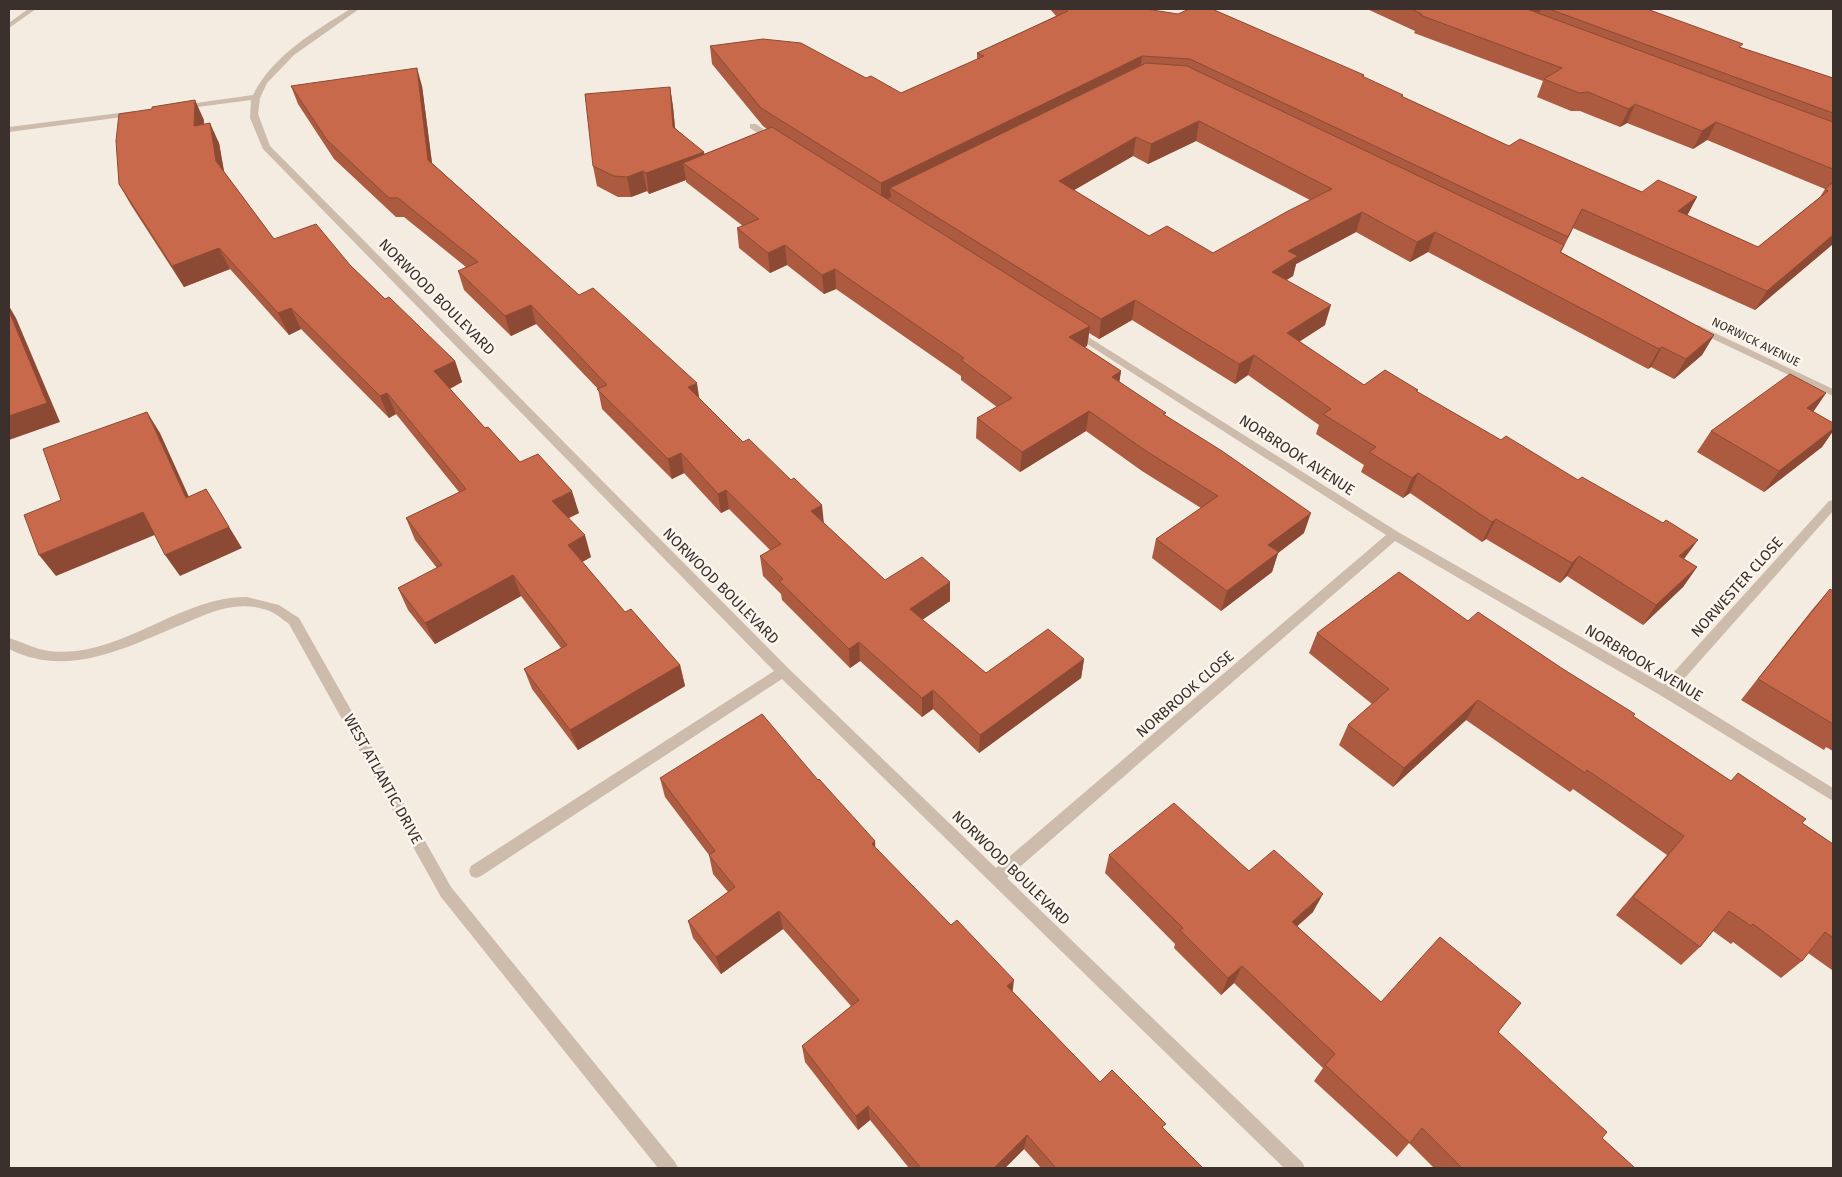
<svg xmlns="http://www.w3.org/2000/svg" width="1842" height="1177" viewBox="0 0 1842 1177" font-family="'Fira Sans',sans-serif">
	<rect width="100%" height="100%" fill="#f4ebe1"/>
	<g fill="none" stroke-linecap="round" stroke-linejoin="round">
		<g fill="#cdbbac" fill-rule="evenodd">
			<path d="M28,9H36L9,28V23Z"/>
			<path d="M350,9H359L294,55L267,83L260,98L258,114L270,146L788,668L996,868L1386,535L1070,333L1069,331L1074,328L1398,532L1663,684L1829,501L1833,500V511L1674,690L1833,788V801L1660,695L1395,541L1007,878L1302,1162L1305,1168H1284L782,679L481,876L476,878L471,876L469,871L471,866L774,671L263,149L250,118L251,100L182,109L178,107L182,105L253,95C273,55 314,32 350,9Z"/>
			<path d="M135,111L139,113L138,115L9,132V127Z"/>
			<path d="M750,124H756L779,140L772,142L750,128Z"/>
			<path d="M1698,325L1833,389V396L1694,330V326Z"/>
			<path d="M247,597L279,605L299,618L451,887L675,1162L678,1168H658L441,897L289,624C282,619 276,613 267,610C236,600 211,612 183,624C127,647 68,679 9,649V638C23,642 34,649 49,651C118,660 180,596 247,597Z"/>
		</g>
	</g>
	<g fill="#ac5a40" fill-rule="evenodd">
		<path d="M1050,9H1146L1364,75L1363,77L1403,97L1509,146L1642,192L1697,197L1687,215L1758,247L1820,197L1825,189L1707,140L1693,149L1627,123L1620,127L1580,111H1571L1537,97L1543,81L1414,33L1415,31L1367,9H1647L1742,48L1833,78V244L1755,310L1573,228L1561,252L1714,335L1702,355L1674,379L1651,367L1648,369L1428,252L1410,262L1356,232L1296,264L1293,276L1286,280L1325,325L1299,342L1364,385L1417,392L1697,567L1683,587L1643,625L1567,576L1560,583L1486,539L1482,542L1410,493L1403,498L1361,472L1364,465L1316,434L1319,425L1248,375L1235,384L1132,320L1099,339L1089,333L1087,346L1084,347L1121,371L1119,382L1165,415L1304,533L1278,553L1272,572L1221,611L1152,558L1156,539L1201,508L1142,471L1086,431L1020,472L976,438L977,418L997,407L961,380V376L836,289L824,294L787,265L770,273L739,248L737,228L743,226L686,182V180L649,194L647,191L631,197H618L597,186L593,166L670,87L673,107L675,128L704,154L767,129L763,126L712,64L710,46L866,78L901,93L977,60V53L1056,16ZM1196,141L1310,200L1213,253L1149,236L1074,190L1133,156L1148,164Z"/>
		<path d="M291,86H422L432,163L579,295L699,399L824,523L885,580L950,601L922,620L986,673L1084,659L1081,678L979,753L933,709L922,717L860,661L850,668L782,600L781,594L763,576L760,556L770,550L729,509L721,513L684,473L672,479L602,409L598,389L536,324L511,336L464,290L458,271L466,267L404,217H396L334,159L298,104Z"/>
		<path d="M204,120V124L219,143L224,172L274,239L350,265L385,299L455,361L462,382L450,389L485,428L520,462L579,513L568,518L591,557L582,562L625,612L680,665L685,686L578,750L532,689L524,669L561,648L521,596L435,644L408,610L398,588L437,568L415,540L406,518L459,492L396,414L389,418L301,329L289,335L230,269L184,287L131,205L119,184Z"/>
		<path d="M1826,393L1813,412L1833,423V431L1822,447L1764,492L1697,452L1711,431Z"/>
		<path d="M1830,589L1833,591V751L1826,747L1824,750L1741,700L1812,610Z"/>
		<path d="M1468,621L1633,717L1731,781L1802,823L1833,844V969L1832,970L1808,953L1802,961L1781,978L1733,942L1731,944L1713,931L1700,947L1681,965L1616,915L1667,855L1573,789L1570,792L1466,720L1393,787L1339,745L1348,725L1372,704L1309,653L1317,633Z"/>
		<path d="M660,778L876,848L1013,992L1100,1082L1164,1129L1203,1168H1041L1024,1149L1005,1168H909L870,1120L858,1130L805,1062L802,1046L851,1006L783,929L721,974L693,938L688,921L728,892L713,874L709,855L665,797Z"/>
		<path d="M1109,855L1249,871L1313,912L1297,926L1381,1002L1498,1032L1602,1138L1635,1168H1434L1409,1143L1397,1157L1314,1081L1323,1068L1234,983L1221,995L1174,948L1175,944L1105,873Z"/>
	</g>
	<g fill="#8c4a34">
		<path d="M1529,9H1541L1540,12L1525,19Z"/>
		<path d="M1142,56L1139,74L890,188L891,197L881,202V183Z"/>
		<path d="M417,68L422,86L434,179L428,160Z"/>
		<path d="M670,87L673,107L677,147L673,127Z"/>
		<path d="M195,100L204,120L203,146L194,126Z"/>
		<path d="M1635,104L1627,123L1620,127L1629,109Z"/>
		<path d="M1199,121L1196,141L1148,164L1151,144Z"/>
		<path d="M1716,122L1707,140L1693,149L1702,131Z"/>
		<path d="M210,123L219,143L226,182L216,161Z"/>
		<path d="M1136,137L1133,156L1057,200L1059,181Z"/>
		<path d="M704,152L707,172L683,163L686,180L649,194L646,173Z"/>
		<path d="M643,171L647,191L631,197L627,177Z"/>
		<path d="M1697,197L1687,216L1678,211Z"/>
		<path d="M1582,209L1573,228L1559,256L1568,237Z"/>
		<path d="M1362,212L1356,232L1296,264L1293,276L1267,292L1272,272L1288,251Z"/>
		<path d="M1435,232L1428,252L1410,262L1417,242Z"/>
		<path d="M1833,235V244L1755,310L1767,291Z"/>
		<path d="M785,245L787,265L770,273L768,253Z"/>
		<path d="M219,248L230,269L184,287L172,266Z"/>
		<path d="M835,269L836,289L824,294L822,275Z"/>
		<path d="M1135,300L1132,320L1099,339L1101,319Z"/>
		<path d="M531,305L536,324L511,336L505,316Z"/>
		<path d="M1331,305L1325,325L1281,353L1287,333Z"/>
		<path d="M9,306L16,318L60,422L9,440Z"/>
		<path d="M291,308L301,329L289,335L278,313Z"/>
		<path d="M1090,326L1087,346L1067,357L1069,337Z"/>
		<path d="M1714,335L1702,355L1674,379L1686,359Z"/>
		<path d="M1662,347L1651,367L1648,369L1659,349Z"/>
		<path d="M1254,355L1248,375L1235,384L1239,364Z"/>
		<path d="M455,361L462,382L442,392L434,371Z"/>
		<path d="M1121,371L1118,391L1112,377Z"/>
		<path d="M697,383L700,403L688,387Z"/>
		<path d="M387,393L396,414L389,418L380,396Z"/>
		<path d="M1826,393L1811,415L1807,408Z"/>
		<path d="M1089,411L1086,431L1020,472L1022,452Z"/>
		<path d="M147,412L160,433L199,519L186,498Z"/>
		<path d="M1833,429V431L1822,447L1764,492L1779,471Z"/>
		<path d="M681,453L684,473L672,479L668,459Z"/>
		<path d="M1418,473L1410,493L1403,498L1412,478Z"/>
		<path d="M206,489L242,548L180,576L165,555Z"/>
		<path d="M726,490L729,509L721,513L718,494Z"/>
		<path d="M572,491L579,513L559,523L552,501Z"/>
		<path d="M822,505L824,524L811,511Z"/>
		<path d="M143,512L157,534L56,576L39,555Z"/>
		<path d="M1311,513L1304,533L1278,553L1272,572L1221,611L1227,591L1268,545Z"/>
		<path d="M1496,519L1486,539L1482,542L1492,522Z"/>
		<path d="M585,535L591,557L575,566L568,545Z"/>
		<path d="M1698,540L1684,559L1679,556Z"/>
		<path d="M1579,556L1567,576L1560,583L1572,563Z"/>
		<path d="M1697,567L1683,587L1643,625L1656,605Z"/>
		<path d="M513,575L521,596L435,644L425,623Z"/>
		<path d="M950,582V601L910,628V609Z"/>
		<path d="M859,642L860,661L850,668L849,649Z"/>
		<path d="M1084,659L1081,678L979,753L980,735Z"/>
		<path d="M680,665L685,686L578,750L570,730Z"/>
		<path d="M933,690V709L922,717V698Z"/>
		<path d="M1478,700L1466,720L1393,787L1404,768Z"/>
		<path d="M875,841L876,860L872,844Z"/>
		<path d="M1323,894L1313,912L1283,939L1292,922Z"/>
		<path d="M779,911L783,929L721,974L716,957Z"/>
		<path d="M1242,966L1234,983L1221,995L1228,978Z"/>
		<path d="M1014,980L1012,997L1007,986Z"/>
		<path d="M868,1106L870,1120L858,1130L856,1116Z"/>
		<path d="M1027,1135L1024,1149L1005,1168H994Z"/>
	</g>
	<g fill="#c8694b" stroke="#8c4a34" fill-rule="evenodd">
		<path d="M1066,9H1146L1178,14L1189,9H1212L1364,75L1362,76L1403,95L1401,96L1509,146L1520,139L1642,192L1658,180L1697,197L1678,211L1758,247L1828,191L1825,189L1833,182V235L1767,291L1582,209L1568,237L1190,59L1142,56L881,183L761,108L710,46L763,39L801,43L866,78L871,76L901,93L984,56L977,53L1068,11Z"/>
		<path d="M1411,9H1527L1833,122V169L1716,122L1702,131L1635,104L1629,109L1588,92L1579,93L1544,79L1562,68L1420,15L1422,14Z"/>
		<path d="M1549,9H1647L1743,44L1739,47L1833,78V113Z"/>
		<path d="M1146,63L1187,66L1564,245L1560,252L1714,335L1686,359L1662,347L1659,349L1435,232L1417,242L1362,212L1288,251L1298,256L1272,272L1331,305L1287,333L1364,385L1385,370L1418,390L1416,391L1501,440L1506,436L1578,480L1582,477L1663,523L1666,520L1698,540L1679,556L1697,567L1656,605L1579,556L1572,563L1496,519L1492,522L1418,473L1412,478L1369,452L1376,447L1323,414L1331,409L1254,355L1239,364L1135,300L1101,319L890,188ZM1199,121L1332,189L1288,211L1213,253L1167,226L1149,236L1059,181L1136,137L1151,144Z"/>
		<path d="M417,68L428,160L579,295L593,288L697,383L688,387L743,442L749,439L791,480L794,478L822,505L811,511L885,580L922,557L950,582L910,609L986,673L1048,629L1084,659L980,735L933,690L922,698L859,642L849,649L779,581L783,579L760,556L781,544L726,490L718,494L681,453L668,459L597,389L607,385L531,305L505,316L458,271L478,262L398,198H389L327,140L291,86Z"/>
		<path d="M670,87L673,127L704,152L646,173L643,171L627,177L614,176L593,166L585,94Z"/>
		<path d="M195,100L194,126L210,123L216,161L274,239L316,224L350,265L385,299L389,297L455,361L434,371L485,428L488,427L520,462L538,454L572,491L552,501L585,535L568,545L625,612L631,609L680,665L570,730L524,669L567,645L513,575L425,623L398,588L442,565L406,518L466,489L387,393L380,396L291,308L278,313L219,248L172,266L119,184L116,141L119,114L152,109V107Z"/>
		<path d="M772,127L1090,326L1069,337L1121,371L1112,377L1166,413L1163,414L1222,451L1311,513L1268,545L1279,552L1227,591L1156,539L1218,496L1146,451L1089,411L1022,452L977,418L1012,398L961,360L964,358L835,269L822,275L785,245L768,253L737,228L759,219L683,163Z"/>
		<path d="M9,311L47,403L9,416Z"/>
		<path d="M1790,374L1826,393L1807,408L1833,423V429L1779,471L1711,431Z"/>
		<path d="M147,412L186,498L206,489L229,527L165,555L143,512L39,555L24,515L61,500L43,449Z"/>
		<path d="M1399,572L1468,621L1478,612L1563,669L1635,714L1633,716L1731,781L1738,773L1806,819L1802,823L1833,844V938L1825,932L1802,961L1753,924L1751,926L1729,911L1700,947L1633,897L1684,836L1587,770L1585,773L1478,700L1404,768L1348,725L1389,689L1317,633Z"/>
		<path d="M1830,589L1833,591V724L1758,679Z"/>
		<path d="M762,714L818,780L819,779L875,841L872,844L951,925L957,920L1014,980L1007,986L1100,1082L1112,1070L1166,1124L1162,1127L1203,1168H1056L1027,1135L994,1168H921L868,1106L856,1116L802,1046L859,1000L779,911L716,957L688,921L735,887L709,855L715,851L660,778Z"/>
		<path d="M1174,803L1249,871L1274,850L1323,894L1292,922L1381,1002L1440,937L1521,1003L1498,1032L1607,1132L1602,1138L1635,1168H1462L1422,1128L1410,1143L1325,1065L1335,1054L1242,966L1228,978L1180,930L1183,928L1109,855Z"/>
	</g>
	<g text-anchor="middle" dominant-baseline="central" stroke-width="5" stroke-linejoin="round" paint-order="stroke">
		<g font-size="12" fill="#3b302b" stroke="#fbf5ee">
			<text transform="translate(1756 342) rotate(26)">NORWICK AVENUE</text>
		</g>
		<g font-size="15" fill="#3b302b" stroke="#fbf5ee">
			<text transform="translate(437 297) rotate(45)">NORWOOD BOULEVARD</text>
			<text transform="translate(1297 455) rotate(33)">NORBROOK AVENUE</text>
			<text transform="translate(721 586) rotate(45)">NORWOOD BOULEVARD</text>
			<text transform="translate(1737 587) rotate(-48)">NORWESTER CLOSE</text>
			<text transform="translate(1644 663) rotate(31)">NORBROOK AVENUE</text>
			<text transform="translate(1185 694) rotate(-41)">NORBROOK CLOSE</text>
			<text transform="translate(383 779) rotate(61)">WEST ATLANTIC DRIVE</text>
			<text transform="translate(1011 868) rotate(44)">NORWOOD BOULEVARD</text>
		</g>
	</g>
	<rect width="1842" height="1177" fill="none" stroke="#3b302b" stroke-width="20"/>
</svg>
